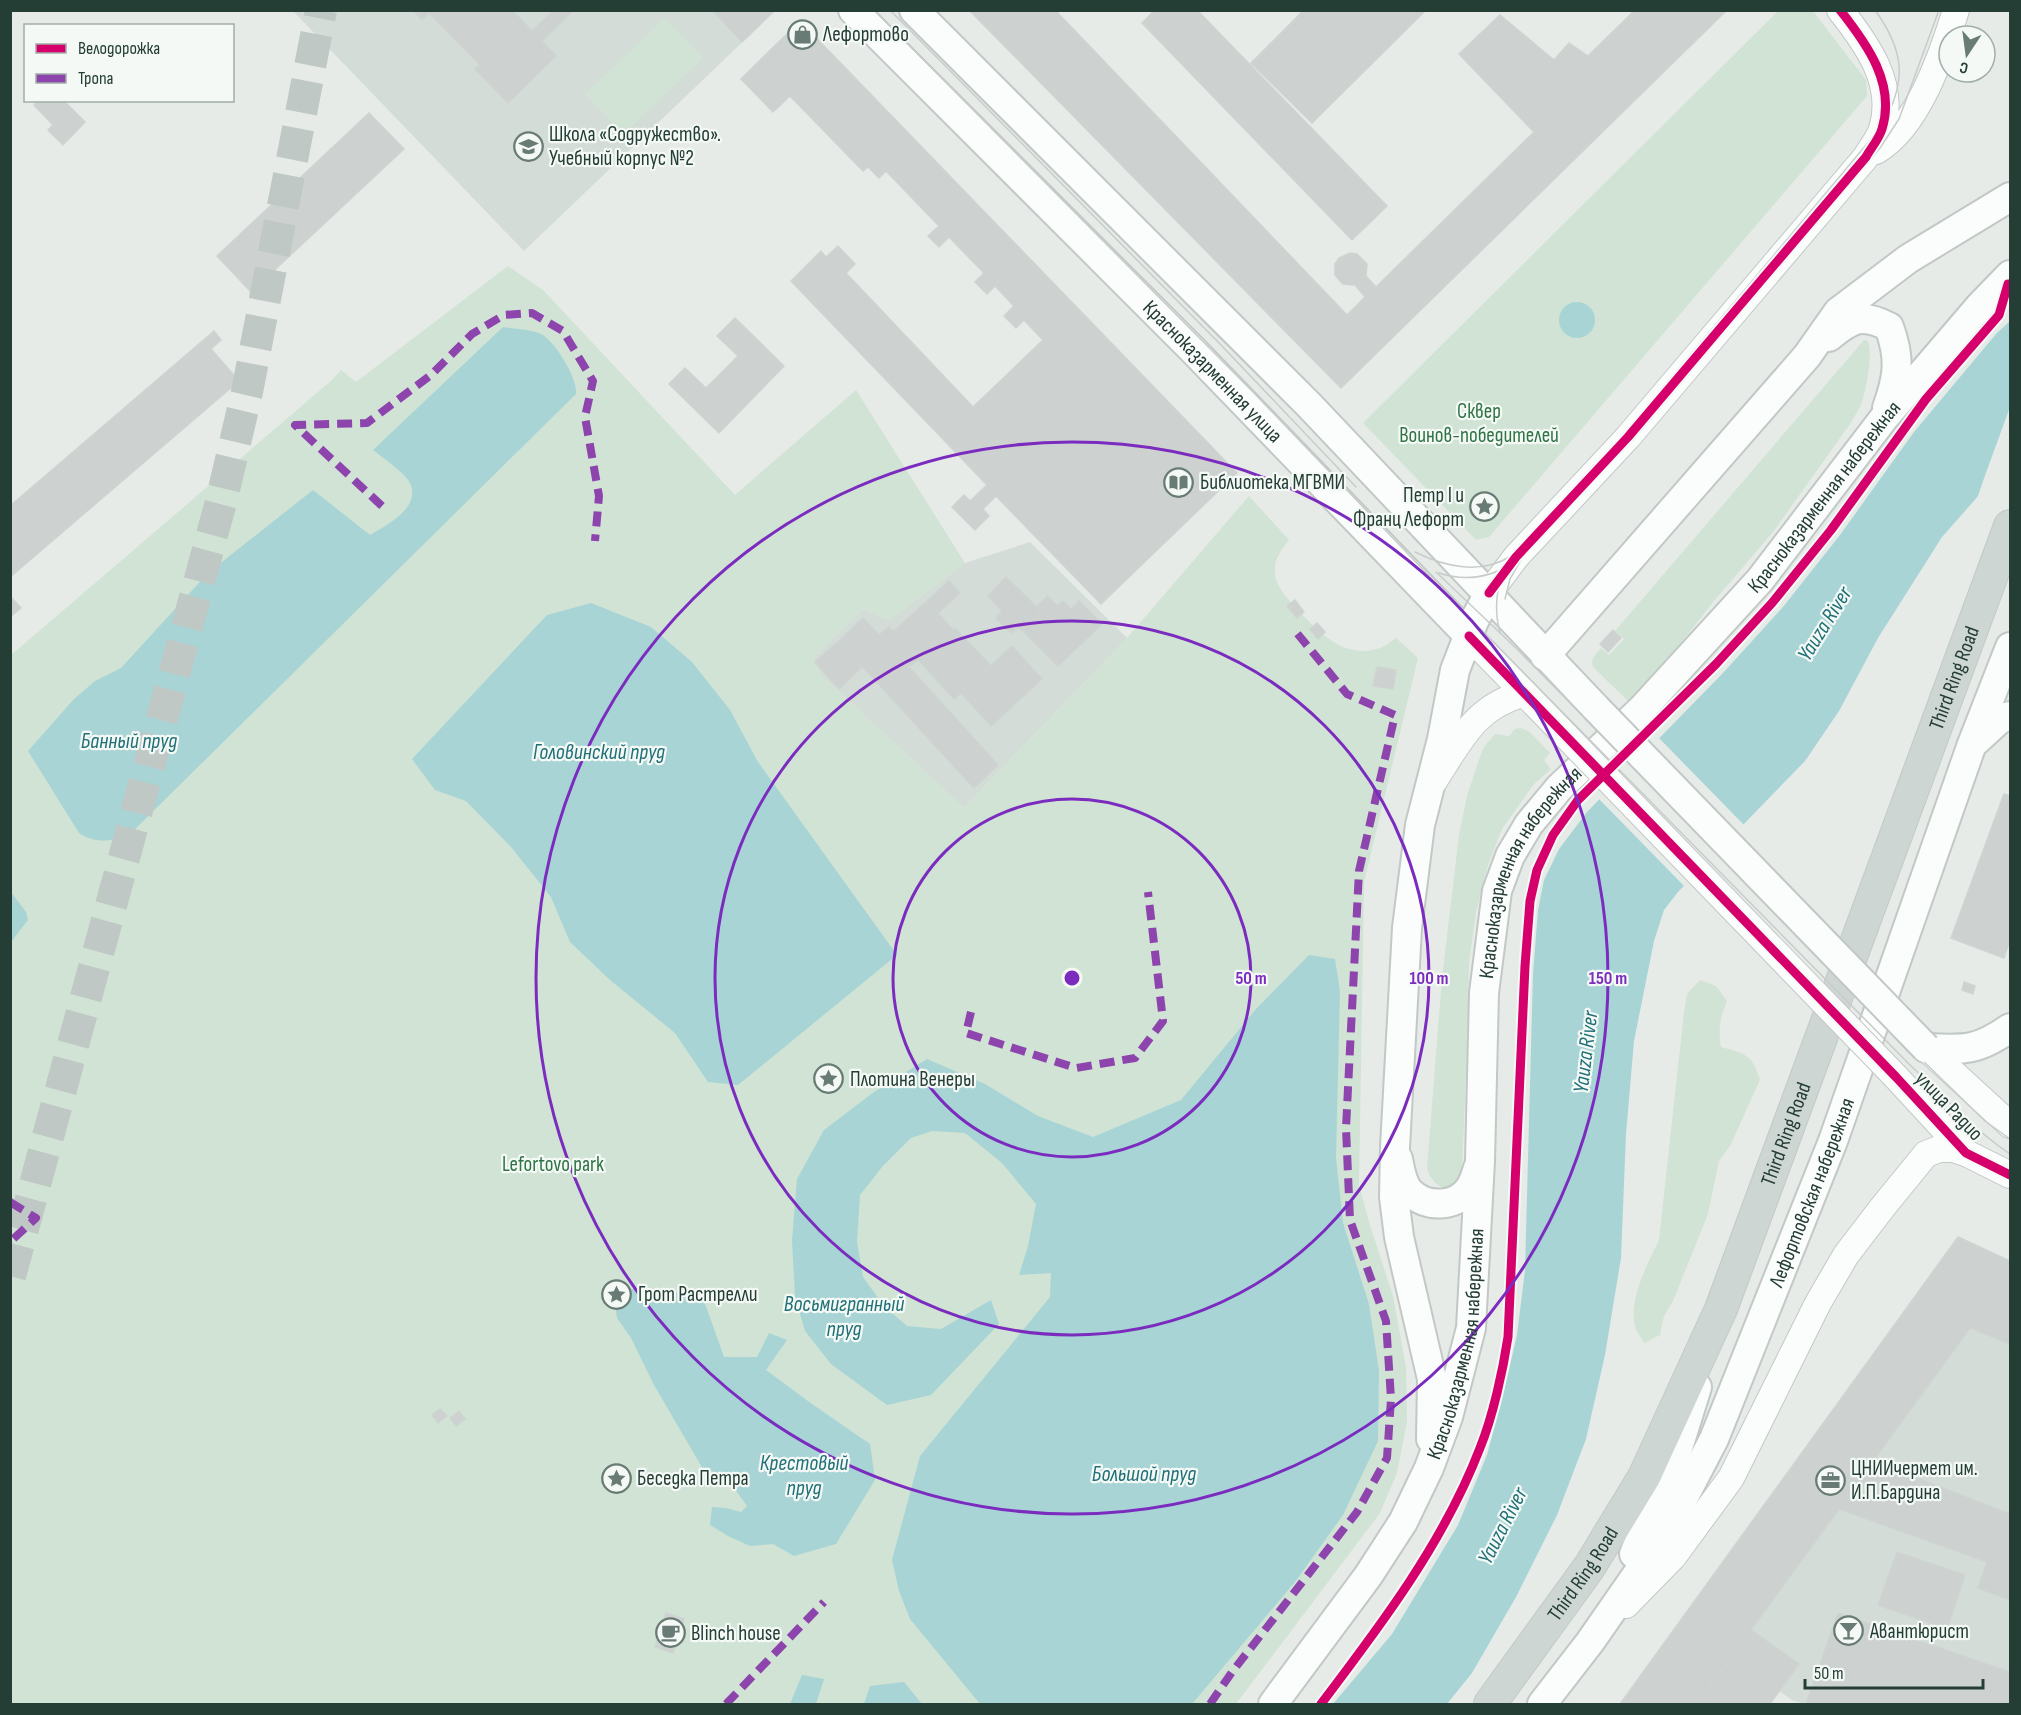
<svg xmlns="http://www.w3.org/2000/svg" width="2021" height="1715" viewBox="0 0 2021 1715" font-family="'Sofia Sans Condensed',sans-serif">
	<rect width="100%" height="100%" fill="#e6ebe8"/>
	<g fill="#d4dcd8">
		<path d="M293,11H775L524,251Z"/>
		<path d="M1030,542L1127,638L964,808L808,663L863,609L889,620L965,563Z"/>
		<path d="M2010,1271V1704H1804L1792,1700L1731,1657Z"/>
	</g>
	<g fill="#d0e3d4">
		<path d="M1778,11H1813L1866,80L1867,96L1489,537L1476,540L1363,423Z"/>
		<path d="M665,18L703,58L624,134L585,94Z"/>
		<path d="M508,266L544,291L735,495L856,390L965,563L889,620L863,609L813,658L822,676L964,808L1127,638L1249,496L1289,540C1282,549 1273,560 1275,573C1276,588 1290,601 1300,612C1320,634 1347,660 1380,648C1386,646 1391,641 1396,638L1418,658L1364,882L1359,1185L1370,1225L1393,1296L1406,1367L1407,1422L1397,1473L1380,1513L1236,1704H11L10,656L333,379L341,370L356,382Z"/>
		<path d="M1864,340L1868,341C1873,355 1866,393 1860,407C1857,413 1853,418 1850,424L1773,532L1713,602L1667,661L1629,702L1593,667C1590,659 1596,654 1601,648L1609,655L1624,639L1615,631Z"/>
		<path d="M1521,728L1530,732L1550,753L1544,760L1551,769L1534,784L1502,829L1488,865L1476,912L1469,963L1468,1028L1462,1169C1460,1174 1458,1183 1453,1187C1441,1193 1429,1178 1427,1168L1442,978L1459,835L1467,796L1480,757L1484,747L1495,734L1509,736L1515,729Z"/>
		<path d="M1700,980L1716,986L1727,1001C1720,1017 1718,1030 1721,1047C1746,1054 1752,1054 1760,1080L1730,1146L1719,1161L1708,1214L1673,1301L1664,1316L1660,1335L1644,1343C1641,1337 1636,1331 1635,1326C1628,1300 1648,1263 1659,1240L1684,1012L1687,994Z"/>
	</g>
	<g fill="#a8d4d6">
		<circle cx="1577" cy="320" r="18"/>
		<path d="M2010,321V460L1942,537L1878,638L1839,711L1805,761L1678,892L1664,910L1654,941L1634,1041L1626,1134L1621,1258L1605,1355L1586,1439L1557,1515L1516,1597L1472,1673L1447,1704H1333L1392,1634L1458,1525L1487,1455L1504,1391L1517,1335L1525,1270L1533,974L1538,910L1544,880L1559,849L1587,812L1723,673L1783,607L1840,535L1914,432L1996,334Z"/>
		<path d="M503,327C514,329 530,329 541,334C555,341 578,379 576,394L128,836C110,841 95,844 79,833L28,751L74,699L95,681L121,668L208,573L313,490L370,535C387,525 419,509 411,485C407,474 383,458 373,450Z"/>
		<path d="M591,603L651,627L692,662L730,710L758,762L897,955L738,1085L708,1082L675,1033L610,980L570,942L551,897L511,847L466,801L435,790L412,759L547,615Z"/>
		<path d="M11,892L26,912L28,920L11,942Z"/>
		<path d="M1309,955L1335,959L1340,991L1336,1158L1343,1223L1369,1304L1379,1371L1378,1441L1343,1515L1295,1582L1192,1704H980L910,1619L899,1591L892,1560L920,1456L1050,1297L1051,1273L1019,1275L1028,1246L1036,1204L1002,1163L965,1133L932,1131L911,1138L882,1167L860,1195L857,1242L863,1277L884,1306L907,1326L941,1329L991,1300L999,1324L931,1395L887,1405L831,1364L805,1331L795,1297L792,1241L797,1179L824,1130L874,1092L927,1059L985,1084L1038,1116L1093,1137L1181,1100L1256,1009Z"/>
		<path d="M632,1289L702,1295L724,1357H757L769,1333L787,1340L766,1370L812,1404L870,1444L875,1480L836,1544L794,1556L773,1544L750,1546L728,1536L710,1525L712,1507L726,1508L741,1512L747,1506L725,1475L703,1469L654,1385L631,1338L617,1318L615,1305L617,1298L623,1292Z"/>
		<path d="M802,1675L824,1679L816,1704H790Z"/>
		<path d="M904,1682L922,1704H864L870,1686Z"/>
	</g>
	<g fill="#e6ebe8">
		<path d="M2010,407V464L1975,505L1983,481Z"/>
		<path d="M1657,736L1746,827L1686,888L1597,797Z"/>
	</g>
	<g fill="#cdd2d0" stroke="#ced4d1" stroke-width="1.5">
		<path d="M413,10H512L532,31L554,10H574L542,41L556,56L508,103L475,69L480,65L429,13L422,20Z"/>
		<path d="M712,10H775L742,42Z"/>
		<path d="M969,10H1055L1347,315L1365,297L1355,285L1343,284L1339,280L1335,275V264L1339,258L1350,253L1357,254L1367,264L1366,276L1376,287L1534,132L1459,54L1500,15L1554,60L1569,43L1588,56L1635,10H1727L1341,388Z"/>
		<path d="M1155,10H1197L1387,206L1352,240L1142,23Z"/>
		<path d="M1304,10H1426L1312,123L1251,63Z"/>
		<path d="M800,21L1237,473L1101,604L996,496L983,509L989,516L975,530L952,507L964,495L970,501L987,485L791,281L821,251L826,257L838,246L855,264L846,273L973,407L1043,340L1024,320L1016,328L1004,316L1014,306L995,286L987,294L975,282L984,273L949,237L939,247L928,236L939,226L886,171L879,178L868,167L863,171L790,96L773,112L741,79Z"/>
		<path d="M39,100H63L85,122L63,145L48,130L53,125L34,105Z"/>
		<path d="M369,113L404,149L251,292L217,256Z"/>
		<path d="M735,318L784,366L719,433L669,384L685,368L706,388L738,356L717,336Z"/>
		<path d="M214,331L221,340L211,349L239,381L10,577V506Z"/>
		<path d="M1006,577L1041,611L1021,630L1018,627L1011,633L996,618L1002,611L988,596Z"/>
		<path d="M949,581L960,593L938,613L927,601Z"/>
		<path d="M10,596L21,608L10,617Z"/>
		<path d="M1048,596L1057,606L1063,601L1071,609L1079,601L1102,624L1058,666L1022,630L1041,611L1036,607Z"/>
		<path d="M1295,600L1304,612L1297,618L1287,606Z"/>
		<path d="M927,601L953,630L955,628L991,666L954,699L893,632Z"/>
		<path d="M863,618L879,635L889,627L918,660L909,667L998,765L974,788L839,641Z"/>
		<path d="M1317,623L1325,632L1318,639L1310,629Z"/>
		<path d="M1613,630L1621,638L1608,652L1600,644Z"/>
		<path d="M839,641L862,667L839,689L815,662Z"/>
		<path d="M1012,646L1042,679L991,726L961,693Z"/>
		<path d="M1377,667L1396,670L1393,689L1373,686Z"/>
		<path d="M2004,794L2010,796V940L2004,958L1951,938Z"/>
		<path d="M1964,982L1975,986L1973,994L1962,990Z"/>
		<path d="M1958,1237L2010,1261V1344L1970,1328L1873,1461L2010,1514V1600L1978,1588L1987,1562L1839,1509L1697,1704H1620Z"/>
		<path d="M440,1409L447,1416L438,1423L432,1415Z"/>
		<path d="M459,1411L465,1419L456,1426L450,1418Z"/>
		<path d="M1897,1552L1965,1575L1947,1629L1878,1605Z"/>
		<path d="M666,1613L684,1619L673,1653L655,1647Z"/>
		<path d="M1838,1613L2010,1672V1704H1806Z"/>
		<path d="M1751,1630L1799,1664L1770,1704H1697Z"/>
	</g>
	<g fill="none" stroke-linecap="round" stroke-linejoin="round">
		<path stroke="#bfc8c4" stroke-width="32" stroke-dasharray="32 16" stroke-linecap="butt" d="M10,1276L221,502L247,392L321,10"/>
		<defs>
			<g id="tertiary">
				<path d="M1876,151C1918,127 1942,55 1956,10"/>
				<path d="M1489,593L1516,557L1628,437L1866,157C1871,148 1879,139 1882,129C1896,84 1867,44 1840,10"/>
				<path d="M1469,636L1567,737"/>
				<path d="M1434,781C1461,740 1474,707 1525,693"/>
				<path d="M1926,1048L2010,1125"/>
				<path d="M1896,1077L1966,1153L2010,1175"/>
				<path d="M1626,1605L1673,1557L1731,1478L1818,1303L1846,1255L1882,1208L1926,1154L1939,1149H1953L1966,1153"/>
			</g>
			<g id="secondary">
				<path id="s1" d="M853,10L1192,349L1469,636"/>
				<path d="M914,10L1309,405L1596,708"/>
				<path d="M1829,337C1852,318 1862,313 1889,327C1901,359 1898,377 1887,408"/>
				<path d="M1545,656L1807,356L1838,312L1908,259L2010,197"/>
				<path d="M1976,741L2000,719L2010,716"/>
				<path d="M1926,1048C1965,1050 1977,1051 2010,1028"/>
				<path d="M1398,1159C1400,1169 1402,1183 1409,1191C1426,1209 1458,1208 1471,1186C1474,1181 1476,1174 1478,1168"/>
				<path d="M1431,1439L1432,1379L1399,1237L1394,1197L1395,1147L1407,928L1420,825L1442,739L1455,670L1474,621L1489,593"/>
				<path d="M1634,1554L1678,1448L1697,1387"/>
				<path id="s2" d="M1273,1704L1368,1576L1403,1522L1429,1468L1448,1417L1471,1328L1480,1161L1484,993L1497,891L1510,856L1529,824L1559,788L1642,709L1760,580L1884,418L1979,307L2010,275"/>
				<path id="s3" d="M1542,1704L1590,1642L1663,1537L1714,1439L1833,1141L1972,744L2010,647"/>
			</g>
			<g id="primary">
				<path id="s4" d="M1490,1704L1590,1566L1644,1477L1721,1309L2010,526"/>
			</g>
		</defs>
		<use href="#tertiary" stroke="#c3c8c5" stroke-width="28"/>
		<use href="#secondary" stroke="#c2c8c5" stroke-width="32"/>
		<use href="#primary" stroke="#c2cac7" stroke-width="34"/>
		<use href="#tertiary" stroke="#fbfcfc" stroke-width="26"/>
		<use href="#secondary" stroke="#fbfcfc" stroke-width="28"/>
		<use href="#primary" stroke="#ced6d3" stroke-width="32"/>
		<g stroke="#c7ccca" stroke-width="1.5">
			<path d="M874,10L1253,392L1454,602L1909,1064C1942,1095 1973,1129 2010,1154"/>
			<path d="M890,10L1222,346L1356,487"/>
			<path d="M1415,552C1445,567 1481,575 1511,556L1624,434L1882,126C1907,81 1905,52 1875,10"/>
			<path d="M1436,572L1518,650L1918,1056L1985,1121L2010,1139"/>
			<path d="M1439,573C1466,582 1492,577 1516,562L1632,441L1880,148L1899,119L1939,10"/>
			<path d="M1505,599L1510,579L1521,560"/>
			<path d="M1500,633C1494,610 1496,587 1506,566"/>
		</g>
		<defs>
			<path id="tertiary-bridge" d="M1567,737L1896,1077"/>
			<path id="secondary-bridge" d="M1596,708L1926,1048"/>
		</defs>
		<use href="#tertiary-bridge" stroke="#c3c8c5" stroke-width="28" stroke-linecap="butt"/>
		<use href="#secondary-bridge" stroke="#c2c8c5" stroke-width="32" stroke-linecap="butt"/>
		<use href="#tertiary-bridge" stroke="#fbfcfc" stroke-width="26"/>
		<use href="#secondary-bridge" stroke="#fbfcfc" stroke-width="28"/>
		<g stroke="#8e44ad" stroke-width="8" stroke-dasharray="15 8" stroke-linecap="butt">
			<path d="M382,506L295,425L367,423L431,375L472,334L504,315L532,313L563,331L593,381L585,417L599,496L595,541"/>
			<path d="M971,1012L966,1033L1076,1068L1135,1058L1163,1021L1148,892"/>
			<path d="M10,1202L36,1218L10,1242"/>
			<path d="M726,1704L824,1602"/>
			<path d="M1210,1704L1232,1672L1357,1512L1387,1458L1391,1399L1386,1321L1350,1220L1346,1128L1359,871L1395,715L1347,694L1296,632"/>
		</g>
		<defs>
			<g id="cycleway">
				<path d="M1489,593L1516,557L1628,437L1866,157C1871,148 1879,139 1882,129C1896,84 1867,44 1840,10"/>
				<path d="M1469,636L1896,1077L1966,1153L2010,1175"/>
				<path d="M1321,1704C1381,1625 1444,1542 1480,1448C1493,1416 1503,1370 1508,1337L1525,966L1530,901L1537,870L1553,835L1578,800L1716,664L1772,603L1831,530L1926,399L1999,315L2008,284H2010"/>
			</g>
		</defs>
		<use href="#cycleway" stroke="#f4f9f6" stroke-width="13"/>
		<use href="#cycleway" stroke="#d6006c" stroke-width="9"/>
	</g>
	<g fill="none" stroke="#7b2cbf" stroke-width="3">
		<circle cx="1072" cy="978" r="179"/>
		<circle cx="1072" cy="978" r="357"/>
		<circle cx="1072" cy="978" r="536"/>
	</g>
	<defs>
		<symbol id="shop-ring" viewBox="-11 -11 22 22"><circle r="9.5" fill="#f4f9f6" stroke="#687b74" stroke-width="1.5"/><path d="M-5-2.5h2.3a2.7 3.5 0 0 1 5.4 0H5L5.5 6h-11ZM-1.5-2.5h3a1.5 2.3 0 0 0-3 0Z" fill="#687b74"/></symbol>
		<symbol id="school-ring" viewBox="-11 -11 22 22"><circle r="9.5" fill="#f4f9f6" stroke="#687b74" stroke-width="1.5"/><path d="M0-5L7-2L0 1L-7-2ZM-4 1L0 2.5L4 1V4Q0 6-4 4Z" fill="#687b74"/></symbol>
		<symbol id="library-ring" viewBox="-11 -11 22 22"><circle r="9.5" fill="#f4f9f6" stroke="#687b74" stroke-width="1.5"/><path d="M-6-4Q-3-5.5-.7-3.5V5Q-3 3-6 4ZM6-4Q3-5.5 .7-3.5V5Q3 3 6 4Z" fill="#687b74"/></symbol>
		<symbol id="sight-ring" viewBox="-11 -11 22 22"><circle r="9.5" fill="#f4f9f6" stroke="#687b74" stroke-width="1.5"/><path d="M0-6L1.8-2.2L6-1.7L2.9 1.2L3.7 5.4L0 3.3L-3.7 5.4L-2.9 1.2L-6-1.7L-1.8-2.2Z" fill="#687b74"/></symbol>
		<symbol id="office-ring" viewBox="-11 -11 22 22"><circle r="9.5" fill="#f4f9f6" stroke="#687b74" stroke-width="1.5"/><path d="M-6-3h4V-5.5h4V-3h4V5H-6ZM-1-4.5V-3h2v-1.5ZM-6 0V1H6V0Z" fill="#687b74"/></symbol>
		<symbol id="bar-ring" viewBox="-11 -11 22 22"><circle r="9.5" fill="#f4f9f6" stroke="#687b74" stroke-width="1.5"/><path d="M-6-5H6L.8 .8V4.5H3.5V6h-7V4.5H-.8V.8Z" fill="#687b74"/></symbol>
		<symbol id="cafe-ring" viewBox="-11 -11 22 22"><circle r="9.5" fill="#f4f9f6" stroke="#687b74" stroke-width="1.5"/><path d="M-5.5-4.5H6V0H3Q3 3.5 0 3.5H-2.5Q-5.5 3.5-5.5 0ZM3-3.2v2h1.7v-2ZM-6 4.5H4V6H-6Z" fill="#687b74"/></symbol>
	</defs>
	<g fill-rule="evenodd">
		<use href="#shop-ring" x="786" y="18" width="33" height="33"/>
		<use href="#school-ring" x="512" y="130" width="33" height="33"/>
		<use href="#library-ring" x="1162" y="466" width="33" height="33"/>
		<use href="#sight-ring" x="1468" y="490" width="33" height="33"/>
		<use href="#sight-ring" x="812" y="1062" width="33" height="33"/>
		<use href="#sight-ring" x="600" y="1278" width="33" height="33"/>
		<use href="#sight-ring" x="600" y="1462" width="33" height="33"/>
		<use href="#office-ring" x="1814" y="1464" width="33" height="33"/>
		<use href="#bar-ring" x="1832" y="1614" width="33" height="33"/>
		<use href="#cafe-ring" x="654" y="1616" width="33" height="33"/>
	</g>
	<g text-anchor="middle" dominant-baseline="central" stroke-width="4.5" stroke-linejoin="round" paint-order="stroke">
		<g font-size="21" fill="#243e35" stroke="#f4f9f6" text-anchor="start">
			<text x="823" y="34">Лефортово</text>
			<text x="549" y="134">Школа «Содружество».<tspan x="549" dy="24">Учебный корпус №2</tspan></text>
			<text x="1200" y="482">Библиотека МГВМИ</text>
			<text x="1464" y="495" text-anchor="end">Петр I и<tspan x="1464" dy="24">Франц Лефорт</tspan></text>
			<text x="850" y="1079">Плотина Венеры</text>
			<text x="638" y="1294">Грот Растрелли</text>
			<text x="1851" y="1468">ЦНИИчермет им.<tspan x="1851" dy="24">И.П.Бардина</tspan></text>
			<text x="637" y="1478">Беседка Петра</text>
			<text x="1870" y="1631">Авантюрист</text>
			<text x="691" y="1633">Blinch house</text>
		</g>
		<g font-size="21" fill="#243e35" stroke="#f4f9f6">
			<text stroke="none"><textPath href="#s1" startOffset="510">Красноказарменная улица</textPath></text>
			<text stroke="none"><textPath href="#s2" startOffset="1384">Красноказарменная набережная</textPath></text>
			<text stroke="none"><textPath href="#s4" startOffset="1132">Third Ring Road</textPath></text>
			<text stroke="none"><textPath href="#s2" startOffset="898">Красноказарменная набережная</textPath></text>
			<text transform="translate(1949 1106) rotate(46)">улица Радио</text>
			<text stroke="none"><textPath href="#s4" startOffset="646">Third Ring Road</textPath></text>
			<text stroke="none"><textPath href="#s3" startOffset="582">Лефортовская набережная</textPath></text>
			<text stroke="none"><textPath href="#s2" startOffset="412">Красноказарменная набережная</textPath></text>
			<text stroke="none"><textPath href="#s4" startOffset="160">Third Ring Road</textPath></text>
		</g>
		<g font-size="21" fill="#307344" stroke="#f4f9f6">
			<text x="1479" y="411">Сквер<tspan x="1479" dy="24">Воинов-победителей</tspan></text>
			<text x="553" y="1164">Lefortovo park</text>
		</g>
		<g font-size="22" font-style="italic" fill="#207078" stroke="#f4f9f6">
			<text transform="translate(1825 624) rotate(-58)">Yauza River</text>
			<text x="129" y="741">Банный пруд</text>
			<text x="599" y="752">Головинский пруд</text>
			<text transform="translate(1586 1052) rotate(-83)">Yauza River</text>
			<text x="844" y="1304">Восьмигранный<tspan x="844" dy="25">пруд</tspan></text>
			<text x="804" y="1463">Крестовый<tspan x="804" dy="25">пруд</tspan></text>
			<text x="1144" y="1474">Большой пруд</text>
			<text transform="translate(1503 1526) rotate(-63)">Yauza River</text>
		</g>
	</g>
	<circle cx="1072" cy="978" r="9" fill="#7b2cbf" stroke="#f4f9f6" stroke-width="3"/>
	<g font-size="18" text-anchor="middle" font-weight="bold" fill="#7b2cbf" stroke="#f4f9f6" stroke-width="4.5" stroke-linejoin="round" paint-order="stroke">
		<text x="1251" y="984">50 m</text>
		<text x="1429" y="984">100 m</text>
		<text x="1608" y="984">150 m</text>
	</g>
	<rect width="2021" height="1715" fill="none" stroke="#243e35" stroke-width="24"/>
	<rect x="24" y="24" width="210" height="78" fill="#f4f9f6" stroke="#a1aea9" stroke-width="1.5"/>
	<rect x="36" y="44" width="30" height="9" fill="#d6006c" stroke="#a1aea9" stroke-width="1.5"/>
	<text x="78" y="54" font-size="18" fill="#243e35">Велодорожка</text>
	<rect x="36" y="74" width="30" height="9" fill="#8e44ad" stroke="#a1aea9" stroke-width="1.5"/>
	<text x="78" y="84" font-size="18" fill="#243e35">Тропа</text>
	<g transform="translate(1967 54) rotate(193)"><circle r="28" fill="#f4f9f6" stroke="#a1aea9" stroke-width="1.5"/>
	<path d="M0-4.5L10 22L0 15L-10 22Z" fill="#687b74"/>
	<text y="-9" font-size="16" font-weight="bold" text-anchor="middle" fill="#243e35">С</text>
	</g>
	<path d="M1805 1679v9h178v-9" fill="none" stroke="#243e35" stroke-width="3"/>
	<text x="1814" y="1679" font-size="18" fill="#243e35" stroke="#f4f9f6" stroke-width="4.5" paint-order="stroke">50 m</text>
</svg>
